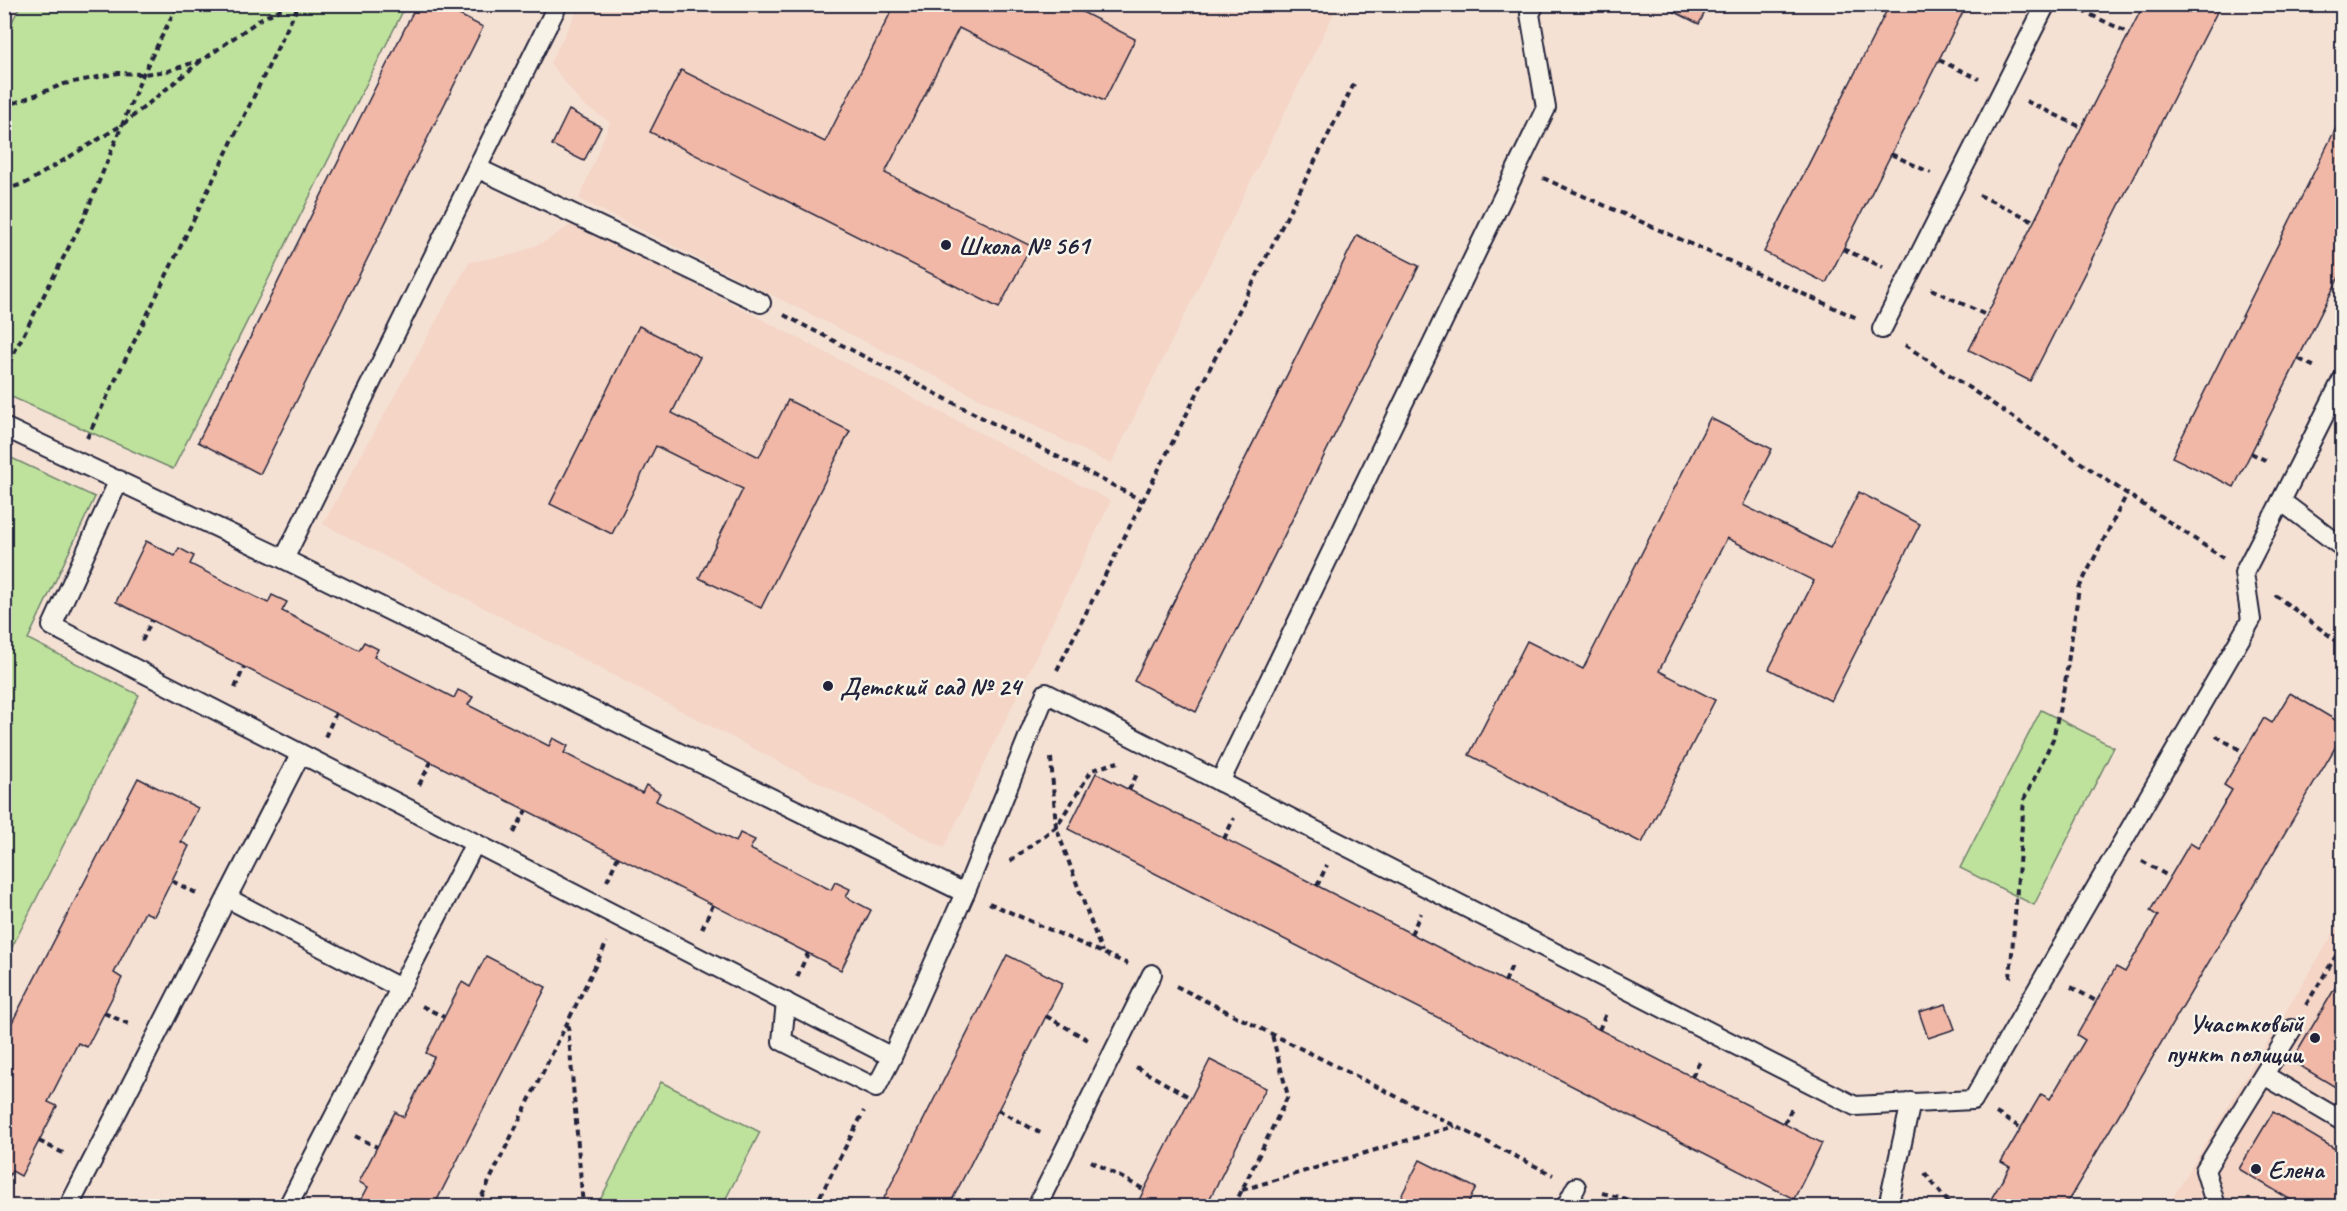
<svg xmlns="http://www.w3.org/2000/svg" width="2347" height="1211" viewBox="0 0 2347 1211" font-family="Caveat,sans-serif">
	<rect width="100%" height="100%" fill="#f5e1d4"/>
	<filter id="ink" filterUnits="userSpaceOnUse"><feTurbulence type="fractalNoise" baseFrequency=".0167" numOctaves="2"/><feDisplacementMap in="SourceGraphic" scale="12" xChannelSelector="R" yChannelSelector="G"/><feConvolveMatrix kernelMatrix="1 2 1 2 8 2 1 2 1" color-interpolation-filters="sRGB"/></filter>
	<g filter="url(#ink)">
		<g fill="#f4d5c6">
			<path d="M580,5H1338L1111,464L579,199L610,122L582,104L550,63Z"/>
			<path d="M575,222L1111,501L944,848L323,524L469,262L515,254L546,241Z"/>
			<path d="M2342,919V1206H2174L2169,1204Z"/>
		</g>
		<g fill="#bee29c" stroke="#70826c" stroke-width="1.5">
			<path d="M21,4L406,5L173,469L5,394L4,38Z"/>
			<path d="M5,455L95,497L28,639L139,695L5,961Z"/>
			<path d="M2041,710L2114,747L2034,905L1960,868Z"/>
			<path d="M661,1082L760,1132L722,1206H597Z"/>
		</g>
		<g fill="#f1b8a7" stroke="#22223b" stroke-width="1.5">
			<path d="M417,4H438L483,27L260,474L198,442Z"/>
			<path d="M895,4H1067L1135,39L1104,101L959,28L885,173L1031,246L999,308L650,132L681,70L825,142Z"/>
			<path d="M1659,4H1709L1699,24Z"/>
			<path d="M1890,4H1967L1826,283L1764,252Z"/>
			<path d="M2144,4H2221L2030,381L1969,350Z"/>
			<path d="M569,110L601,127L584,161L552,145Z"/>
			<path d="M2342,116V271L2234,487L2172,457Z"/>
			<path d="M1357,235L1419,266L1196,712L1134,681Z"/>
			<path d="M639,326L700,357L672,413L759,457L788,400L850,431L761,608L699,578L743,489L656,446L612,534L550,504Z"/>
			<path d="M1710,418L1772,449L1743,505L1830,548L1859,492L1920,524L1831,701L1769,669L1814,581L1727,538L1659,671L1715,700L1642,843L1469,755L1527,641L1583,669Z"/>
			<path d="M146,541L175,556L179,548L194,556L190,564L268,603L272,595L287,602L282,611L359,650L364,642L378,649L374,657L454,698L458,690L473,697L468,705L549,746L553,738L568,746L564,753L642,793L646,785L660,793L656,801L736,842L740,833L755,840L750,849L831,890L835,882L850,889L846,897L871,910L841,970L116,602Z"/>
			<path d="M2290,693L2342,724V736L2065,1206H2004L1991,1199L2010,1167L2001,1162L2041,1094L2050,1099L2085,1040L2077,1035L2116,967L2125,972L2158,916L2150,911L2190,843L2198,848L2232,790L2224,785L2264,718L2272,723Z"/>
			<path d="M1096,773L1822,1143L1794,1199L1068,829Z"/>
			<path d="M138,778L198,808L181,842L189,846L154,916L145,912L114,973L122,978L87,1047L78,1043L48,1102L57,1106L21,1176L12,1171L4,1186V1038Z"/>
			<path d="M1007,955L1063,983L949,1206H880Z"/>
			<path d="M486,956L546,987L434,1206H358L368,1187L359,1182L395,1112L404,1117L434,1057L426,1053L462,982L470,987Z"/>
			<path d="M2342,976V1091L2292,1061Z"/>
			<path d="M1946,1004L1955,1029L1928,1038L1919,1012Z"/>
			<path d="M1210,1060L1266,1088L1206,1206H1136Z"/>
			<path d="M2273,1112L2342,1153V1206H2301L2239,1169Z"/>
			<path d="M1420,1160L1476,1188L1466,1206H1396Z"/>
		</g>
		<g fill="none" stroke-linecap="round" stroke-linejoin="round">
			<defs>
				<g id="service">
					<path d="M477,168L761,303"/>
					<path d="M1882,329L2046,4"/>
					<path d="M2342,380L2281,501L2342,547"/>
					<path d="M4,427L284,559L965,893"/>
					<path d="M119,480L52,626L892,1057"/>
					<path d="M284,559L558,4"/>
					<path d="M1220,782L1546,108L1530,14L1535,4"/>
					<path d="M227,898L400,988"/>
					<path d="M786,1002L782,1041L876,1088L892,1057L965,893L1046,693L1855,1106L1973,1100L2251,620L2244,573L2281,501"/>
					<path d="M2264,1075L2342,1121"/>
					<path d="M69,1206L300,755"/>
					<path d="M288,1206L475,843"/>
					<path d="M1037,1206L1152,974"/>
					<path d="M1566,1206L1576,1187"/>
					<path d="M1888,1206L1911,1102"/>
					<path d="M2216,1206L2205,1170L2292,1029"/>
				</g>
			</defs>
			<use href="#service" stroke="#22223b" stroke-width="22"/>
			<g stroke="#22223b" stroke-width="4" stroke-dasharray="6 4.5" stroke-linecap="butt">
				<path d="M2072,6L2129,33"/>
				<path d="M1939,60L1979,79"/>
				<path d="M2026,101L2081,127"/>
				<path d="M4,107L64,84L118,73L143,74L168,71L204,59L262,18L292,4"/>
				<path d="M1891,154L1931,173"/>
				<path d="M1543,178L1857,318"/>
				<path d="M4,190L26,183L122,125L201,61"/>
				<path d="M1979,195L2034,221"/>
				<path d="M1843,249L1883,267"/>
				<path d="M1931,289L1986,315"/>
				<path d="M784,315L1143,501"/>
				<path d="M1905,345L2223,558"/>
				<path d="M2299,359L2317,368"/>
				<path d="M4,372L84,218L143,74L178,4"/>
				<path d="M87,438L299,4"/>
				<path d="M2251,453L2269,462"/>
				<path d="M2275,595L2342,645"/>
				<path d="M142,641L152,620"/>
				<path d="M1057,670L1354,84"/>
				<path d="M235,688L244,667"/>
				<path d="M2216,736L2244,752"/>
				<path d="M325,737L336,713"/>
				<path d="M1051,758L1056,827L1102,952"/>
				<path d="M419,785L431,762"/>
				<path d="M1129,790L1138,772"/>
				<path d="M514,833L526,810"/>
				<path d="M1224,839L1234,818"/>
				<path d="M1010,861L1056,827L1092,770L1118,762"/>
				<path d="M2142,861L2170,877"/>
				<path d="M172,881L198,894"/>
				<path d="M607,881L618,857"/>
				<path d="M1317,886L1327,865"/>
				<path d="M989,903L1128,964"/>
				<path d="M702,929L713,905"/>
				<path d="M1411,934L1421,913"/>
				<path d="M797,977L808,953"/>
				<path d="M2010,978L2024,800L2053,739L2065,683L2079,588L2127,494"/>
				<path d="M1505,982L1513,963"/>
				<path d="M1176,986L1553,1175"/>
				<path d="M2071,987L2096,1001"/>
				<path d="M2306,1005L2342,946"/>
				<path d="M422,1006L444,1017"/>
				<path d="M104,1013L131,1025"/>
				<path d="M1046,1016L1090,1041"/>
				<path d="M568,1025L583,1206"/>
				<path d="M1599,1030L1607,1011"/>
				<path d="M1136,1067L1191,1098"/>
				<path d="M1692,1077L1701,1059"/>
				<path d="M998,1110L1042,1134"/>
				<path d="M1996,1113L2021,1128"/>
				<path d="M1784,1124L1793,1106"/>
				<path d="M355,1136L377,1147"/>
				<path d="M39,1141L65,1154"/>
				<path d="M1091,1161L1145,1190"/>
				<path d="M1925,1173L1951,1206"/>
				<path d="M1242,1190L1455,1126"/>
				<path d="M1602,1193L1656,1206"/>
				<path d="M951,1204L956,1206"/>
				<path d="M477,1206L607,942"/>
				<path d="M815,1206L864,1111"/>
				<path d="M1234,1206L1288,1096L1272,1035"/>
			</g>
			<use href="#service" stroke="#f7f3e8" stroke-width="18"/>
		</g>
	</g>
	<g fill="#22223b" stroke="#f7f3e8" stroke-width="2">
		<circle cx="946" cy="245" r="6"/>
		<circle cx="828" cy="686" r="6"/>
		<circle cx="2315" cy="1038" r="6"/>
		<circle cx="2256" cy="1169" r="6"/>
	</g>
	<g text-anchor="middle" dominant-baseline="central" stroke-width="5" stroke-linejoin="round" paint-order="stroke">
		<g font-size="26" font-weight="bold" fill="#22223b" stroke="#f7f3e8" text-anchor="start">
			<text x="958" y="245">Школа № 561</text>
			<text x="840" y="686">Детский сад № 24</text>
			<text x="2303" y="1023" text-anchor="end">Участковый<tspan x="2303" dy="30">пункт полиции</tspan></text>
			<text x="2268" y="1169">Елена</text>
		</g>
	</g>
	<rect width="2347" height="1211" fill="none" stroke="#f7f3e8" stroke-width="24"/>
	<rect x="12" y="12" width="2323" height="1187" fill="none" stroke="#22223b" stroke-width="2" filter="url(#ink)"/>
</svg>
